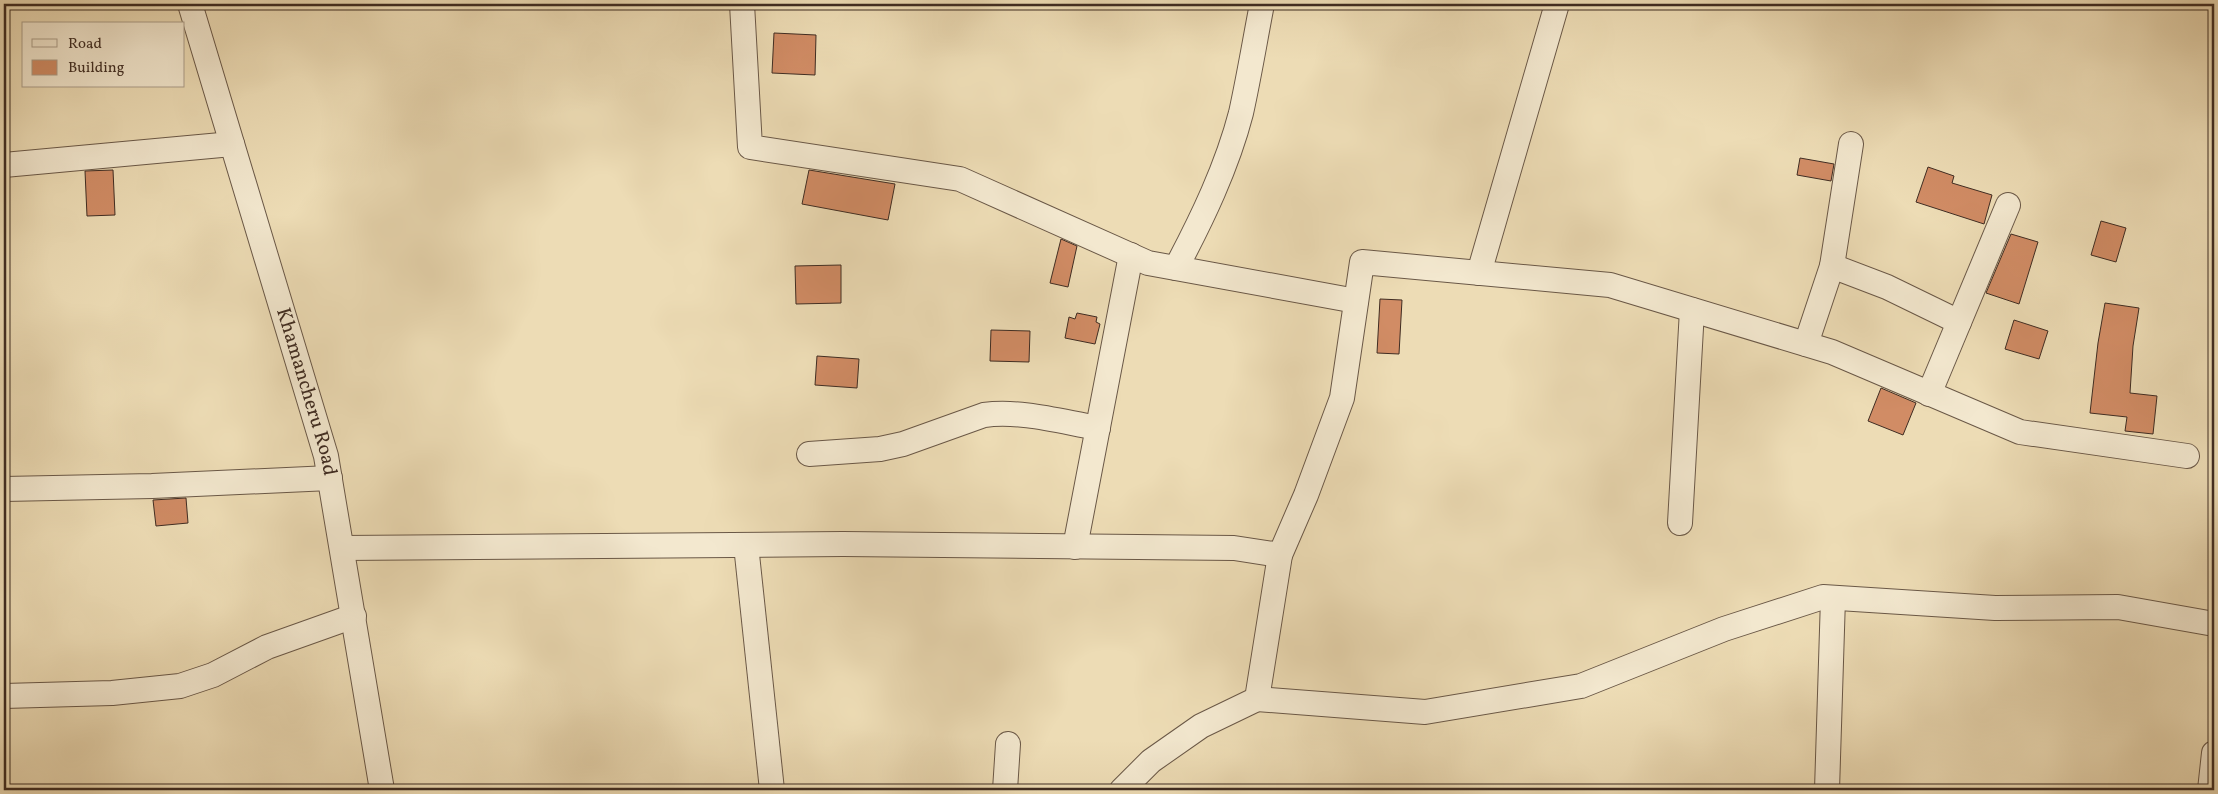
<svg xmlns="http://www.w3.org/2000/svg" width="2218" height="794" viewBox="0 0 2218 794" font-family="Vollkorn,serif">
	<rect width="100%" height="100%" fill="#eddcb5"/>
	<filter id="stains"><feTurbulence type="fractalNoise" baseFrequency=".004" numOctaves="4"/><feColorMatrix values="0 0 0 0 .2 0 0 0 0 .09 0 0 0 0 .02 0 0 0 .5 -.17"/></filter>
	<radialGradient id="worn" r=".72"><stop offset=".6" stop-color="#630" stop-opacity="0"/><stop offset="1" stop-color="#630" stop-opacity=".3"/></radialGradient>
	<g fill="#d18c65" stroke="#3f2c22">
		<path d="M774,33L816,35L815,75L772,73Z"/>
		<path d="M1800,158L1834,164L1831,181L1797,175Z"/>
		<path d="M1928,167L1954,176L1952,183L1992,195L1984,224L1916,202Z"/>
		<path d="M113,170L115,215L87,216L85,171Z"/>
		<path d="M809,170L895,184L888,220L802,204Z"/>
		<path d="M2101,221L2126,228L2116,262L2091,255Z"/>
		<path d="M2011,234L2038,242L2019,304L1986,293Z"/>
		<path d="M1061,239L1077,246L1068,287L1050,283Z"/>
		<path d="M841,265V303L796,304L795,266Z"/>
		<path d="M1380,299L1402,300L1399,354L1377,353Z"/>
		<path d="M2105,303L2139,308L2133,346L2130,393L2157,396L2153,434L2125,431L2127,417L2090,413L2098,343Z"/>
		<path d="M1077,313L1097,317L1096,322L1100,324L1095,344L1065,338L1069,317L1075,319Z"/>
		<path d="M2014,320L2048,331L2039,359L2005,349Z"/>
		<path d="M991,330L1030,331L1029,362L990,361Z"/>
		<path d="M817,356L859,359L857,388L815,385Z"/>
		<path d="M1881,388L1916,403L1903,435L1868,421Z"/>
		<path d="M186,498L188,523L156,526L153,500Z"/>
	</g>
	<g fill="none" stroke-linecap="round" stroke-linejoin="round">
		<defs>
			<g id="minor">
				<path id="s1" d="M190,4L326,456L382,790"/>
				<path d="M742,4L750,147L960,179L1148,263L1356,301"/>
				<path d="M4,165L232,144"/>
				<path d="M1832,266L1851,144"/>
				<path d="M1176,268C1202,219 1227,167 1241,113C1249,77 1255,40 1262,4"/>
				<path d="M1479,273L1557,4"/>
				<path d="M1806,344L1832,266L1887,287L1959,322"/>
				<path d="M1929,394L2008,205"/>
				<path d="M809,454L880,449L903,444L984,415C1021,410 1062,422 1098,428"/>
				<path d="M4,489L152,486L330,478"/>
				<path d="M1680,523L1692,310"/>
				<path d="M746,545L772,790"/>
				<path d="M1075,547L1131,255"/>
				<path d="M342,548L843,544L1234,548L1280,555L1306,495L1342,398L1362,262L1610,285L1832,352L2020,432L2187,456"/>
				<path d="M4,696L112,693L180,686L213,675L267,647L354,616"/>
				<path d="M1257,699L1425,712L1581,686L1724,629L1823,597L1995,608L2118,607L2214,624"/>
				<path d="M1005,790L1008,744"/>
				<path d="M1122,790L1151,761L1201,726L1257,699L1280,555"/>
				<path d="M1827,790L1833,598"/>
				<path d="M2210,790L2214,753"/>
			</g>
		</defs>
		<use href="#minor" stroke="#6a5847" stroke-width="26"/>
		<use href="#minor" stroke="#f3e8cf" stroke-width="24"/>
	</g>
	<g text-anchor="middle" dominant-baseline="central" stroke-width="4" stroke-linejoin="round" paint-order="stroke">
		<g font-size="20" fill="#3f2c22" stroke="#f3e8cf">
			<text stroke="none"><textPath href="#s1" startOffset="405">Khamancheru Road</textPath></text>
		</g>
	</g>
	<rect width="2218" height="794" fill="none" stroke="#eddcb5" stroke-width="20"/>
	<rect x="5" y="5" width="2208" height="784" fill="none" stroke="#3f2c22" stroke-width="2.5"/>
	<rect x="10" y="10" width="2198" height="774" fill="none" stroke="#3f2c22"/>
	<rect x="22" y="22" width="162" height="65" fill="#f3e8cf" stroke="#ab9d8a"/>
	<rect x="32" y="39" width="25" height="8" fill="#f3e8cf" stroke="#ab9d8a"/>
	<text x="68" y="48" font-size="15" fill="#3f2c22">Road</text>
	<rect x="32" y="60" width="25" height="15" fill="#d18c65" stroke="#ab9d8a"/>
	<text x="68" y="72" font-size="15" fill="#3f2c22">Building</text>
	<rect width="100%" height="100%" filter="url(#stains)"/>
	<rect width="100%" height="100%" fill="url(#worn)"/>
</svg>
